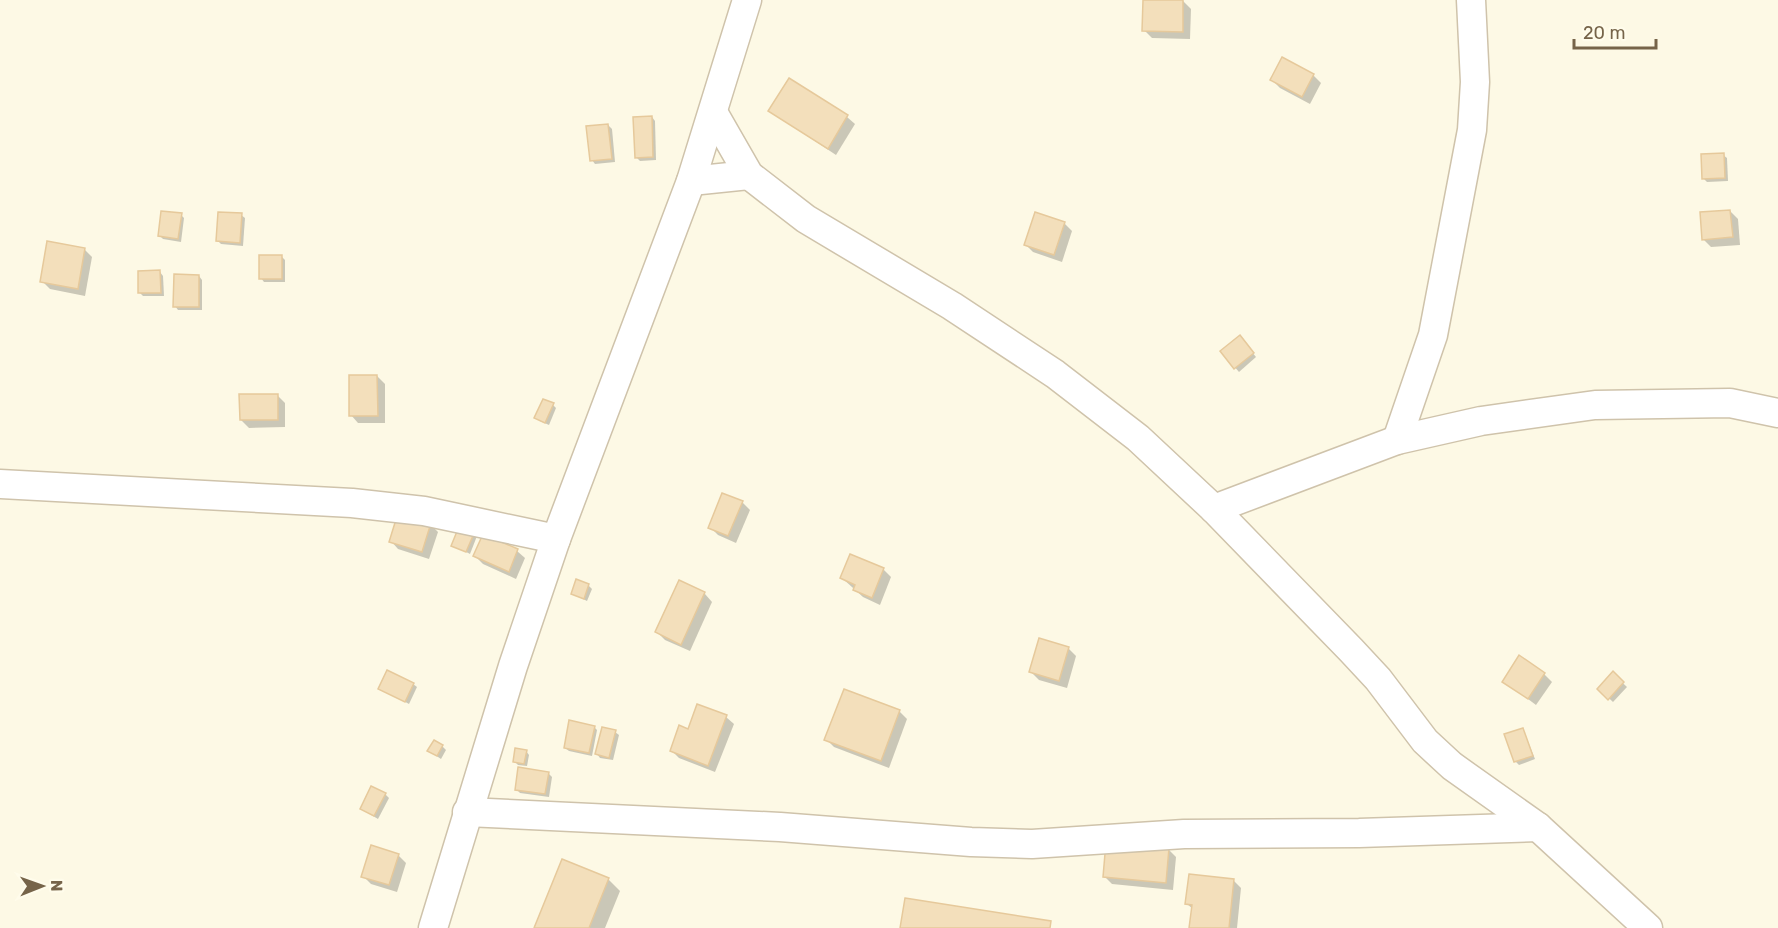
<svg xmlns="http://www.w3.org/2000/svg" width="1778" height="928" viewBox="0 0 1778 928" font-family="Rubik,sans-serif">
	<rect width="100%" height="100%" fill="#fdf9e5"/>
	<g fill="#0003">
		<path d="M1183,1L1191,9L1190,39L1152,38L1144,30Z"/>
		<path d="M1313,75L1321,83L1310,104L1280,88L1272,80Z"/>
		<path d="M770,111L847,117L855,124L836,155Z"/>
		<path d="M652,117L655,121L656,160L640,161L636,157Z"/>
		<path d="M608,125L612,129L615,162L595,164L592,160Z"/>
		<path d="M1723,155L1727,158L1728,181L1707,182L1703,178Z"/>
		<path d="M1730,211L1738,219L1740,245L1711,247L1703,239Z"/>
		<path d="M181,215L184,218L181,242L163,239L160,236Z"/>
		<path d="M241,215L245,218L243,246L221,244L218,241Z"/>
		<path d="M1064,223L1072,231L1062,262L1033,252L1025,244Z"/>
		<path d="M84,249L92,257L85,296L50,289L42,281Z"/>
		<path d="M281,256L285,260V282H264L261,278Z"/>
		<path d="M160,272L163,276L164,296H143L140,293Z"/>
		<path d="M199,276L202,280V310H178L175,306Z"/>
		<path d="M1243,341L1256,357L1239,372L1222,352Z"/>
		<path d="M377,376L385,384V423H358L351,415Z"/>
		<path d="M277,395L285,403V427L249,428L241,420Z"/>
		<path d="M553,405L556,408L549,425L540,421L536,418Z"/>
		<path d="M742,502L750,510L736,543L718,535L710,527Z"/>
		<path d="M430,524L438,532L429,559L398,549L391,541Z"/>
		<path d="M460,526L477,536L470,554L453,545Z"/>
		<path d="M517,551L525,558L516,579L483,564L475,556Z"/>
		<path d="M883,569L891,577L880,605L863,597L842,578Z"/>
		<path d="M680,582L705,594L712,602L690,651L665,640L657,632Z"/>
		<path d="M588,585L592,589L587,601L573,594Z"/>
		<path d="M1068,648L1076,656L1067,688L1039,680L1031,672Z"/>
		<path d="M1544,674L1552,682L1536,705L1504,681Z"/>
		<path d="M1613,674L1627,687L1613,702L1599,689Z"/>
		<path d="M413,684L417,687L409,704L380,688Z"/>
		<path d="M899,711L907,719L889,768L834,747L826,739Z"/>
		<path d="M726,717L734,724L715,772L679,758L671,750L689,731Z"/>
		<path d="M594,727L597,730L592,756L569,751L565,748Z"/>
		<path d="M1523,729L1535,759L1519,765L1515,761Z"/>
		<path d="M615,732L619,735L613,760L600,758L597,754Z"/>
		<path d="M442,746L446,750L441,759L429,751Z"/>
		<path d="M526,751L529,755L527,766L518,765L514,761Z"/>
		<path d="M548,773L552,777L549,797L520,793L516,789Z"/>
		<path d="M385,794L389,798L378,819L361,809Z"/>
		<path d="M1168,849L1176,857L1173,890L1112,884L1104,876Z"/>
		<path d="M398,855L406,863L397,892L371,884L363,876Z"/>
		<path d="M563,861L609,880L620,891L605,928H536Z"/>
		<path d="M1233,880L1241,888L1237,928H1190L1193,909L1187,904Z"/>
	</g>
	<g fill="#f3dfbb" stroke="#e6c99b" stroke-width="1.5">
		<path d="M1143,0H1183V32L1142,31Z"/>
		<path d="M1282,57L1314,74L1302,97L1270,80Z"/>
		<path d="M789,78L848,115L828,149L768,111Z"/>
		<path d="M652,116L653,157L635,158L633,117Z"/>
		<path d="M608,124L612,159L590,161L586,126Z"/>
		<path d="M1724,153L1725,178L1702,179L1701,154Z"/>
		<path d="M1730,210L1733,237L1702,240L1700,212Z"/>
		<path d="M161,211L182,213L178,239L158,236Z"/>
		<path d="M218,212L242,213L240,243L216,241Z"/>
		<path d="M1035,212L1065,222L1054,255L1024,245Z"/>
		<path d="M47,241L85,248L78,289L40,282Z"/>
		<rect x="259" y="255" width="23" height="24"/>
		<path d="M160,270L161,293H138V271Z"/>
		<path d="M174,274L199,275V307H173Z"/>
		<path d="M1240,335L1254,353L1234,369L1220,351Z"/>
		<path d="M349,375H377L378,416H349Z"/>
		<path d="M239,394H278V420H240Z"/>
		<path d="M543,399L554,403L545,423L534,418Z"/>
		<path d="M722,493L743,501L728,536L708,528Z"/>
		<path d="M398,513L431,523L422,552L389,542Z"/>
		<path d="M460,524L475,531L466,552L451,546Z"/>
		<path d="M483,534L518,549L509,572L473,556Z"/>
		<path d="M850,554L884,568L872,598L853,590L855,585L840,578Z"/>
		<path d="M576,579L589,584L584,599L571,594Z"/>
		<path d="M679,580L705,592L681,645L655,632Z"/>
		<path d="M1039,638L1069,647L1059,681L1029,672Z"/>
		<path d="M1519,655L1545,673L1528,699L1502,682Z"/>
		<path d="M387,670L414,683L405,702L378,689Z"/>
		<path d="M1613,671L1624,682L1608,700L1597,689Z"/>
		<path d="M844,689L900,710L881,761L824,740Z"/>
		<path d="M697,704L727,715L708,766L670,751L679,725L688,729Z"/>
		<path d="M569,720L595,726L589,753L564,748Z"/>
		<path d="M602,727L616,730L609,758L595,754Z"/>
		<path d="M1523,728L1533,756L1514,762L1504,734Z"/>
		<path d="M434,740L443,745L437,756L427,751Z"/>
		<path d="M515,748L527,750L524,764L513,762Z"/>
		<path d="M518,767L549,772L545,794L515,790Z"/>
		<path d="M371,786L386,793L374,816L360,809Z"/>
		<path d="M1106,842L1169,848L1166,883L1103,877Z"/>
		<path d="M371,845L399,854L389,885L361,877Z"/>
		<path d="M562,859L609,878L589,928H534Z"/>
		<path d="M1189,874L1234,879L1229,928H1189L1192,905L1185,904Z"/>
		<path d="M905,898L1051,921L1050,928H900Z"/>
	</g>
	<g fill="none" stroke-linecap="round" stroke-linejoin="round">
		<defs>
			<g id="minor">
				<path d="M714,114L749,175L806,219L952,306L1055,374L1138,438L1214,509L1351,650L1378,679L1425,741L1452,766L1538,827L1648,928"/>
				<path d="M691,181L749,175"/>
				<path d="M1397,440L1433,335L1472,130L1475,82L1471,0"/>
				<path d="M0,484L352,503L424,511L556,539"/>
				<path d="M1214,509L1397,440L1481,421L1595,405L1730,403L1778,413"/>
				<path d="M467,812L780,827L971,842L1032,844L1184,834L1359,833L1538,827"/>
				<path d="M433,928L513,666L556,539L691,181L747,0"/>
			</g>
		</defs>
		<use href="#minor" stroke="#cfc3ab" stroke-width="31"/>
		<use href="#minor" stroke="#fff" stroke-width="28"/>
	</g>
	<g transform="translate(42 886) rotate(89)" stroke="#fffceb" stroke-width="4.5" paint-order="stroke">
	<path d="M0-4.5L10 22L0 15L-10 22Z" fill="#766449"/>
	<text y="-9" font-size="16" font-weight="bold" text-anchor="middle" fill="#766449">N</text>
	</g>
	<path d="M1574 39v9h82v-9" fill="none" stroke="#766449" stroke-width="3"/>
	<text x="1583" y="39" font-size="18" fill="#766449" stroke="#fffceb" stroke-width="4.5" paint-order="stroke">20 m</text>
</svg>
